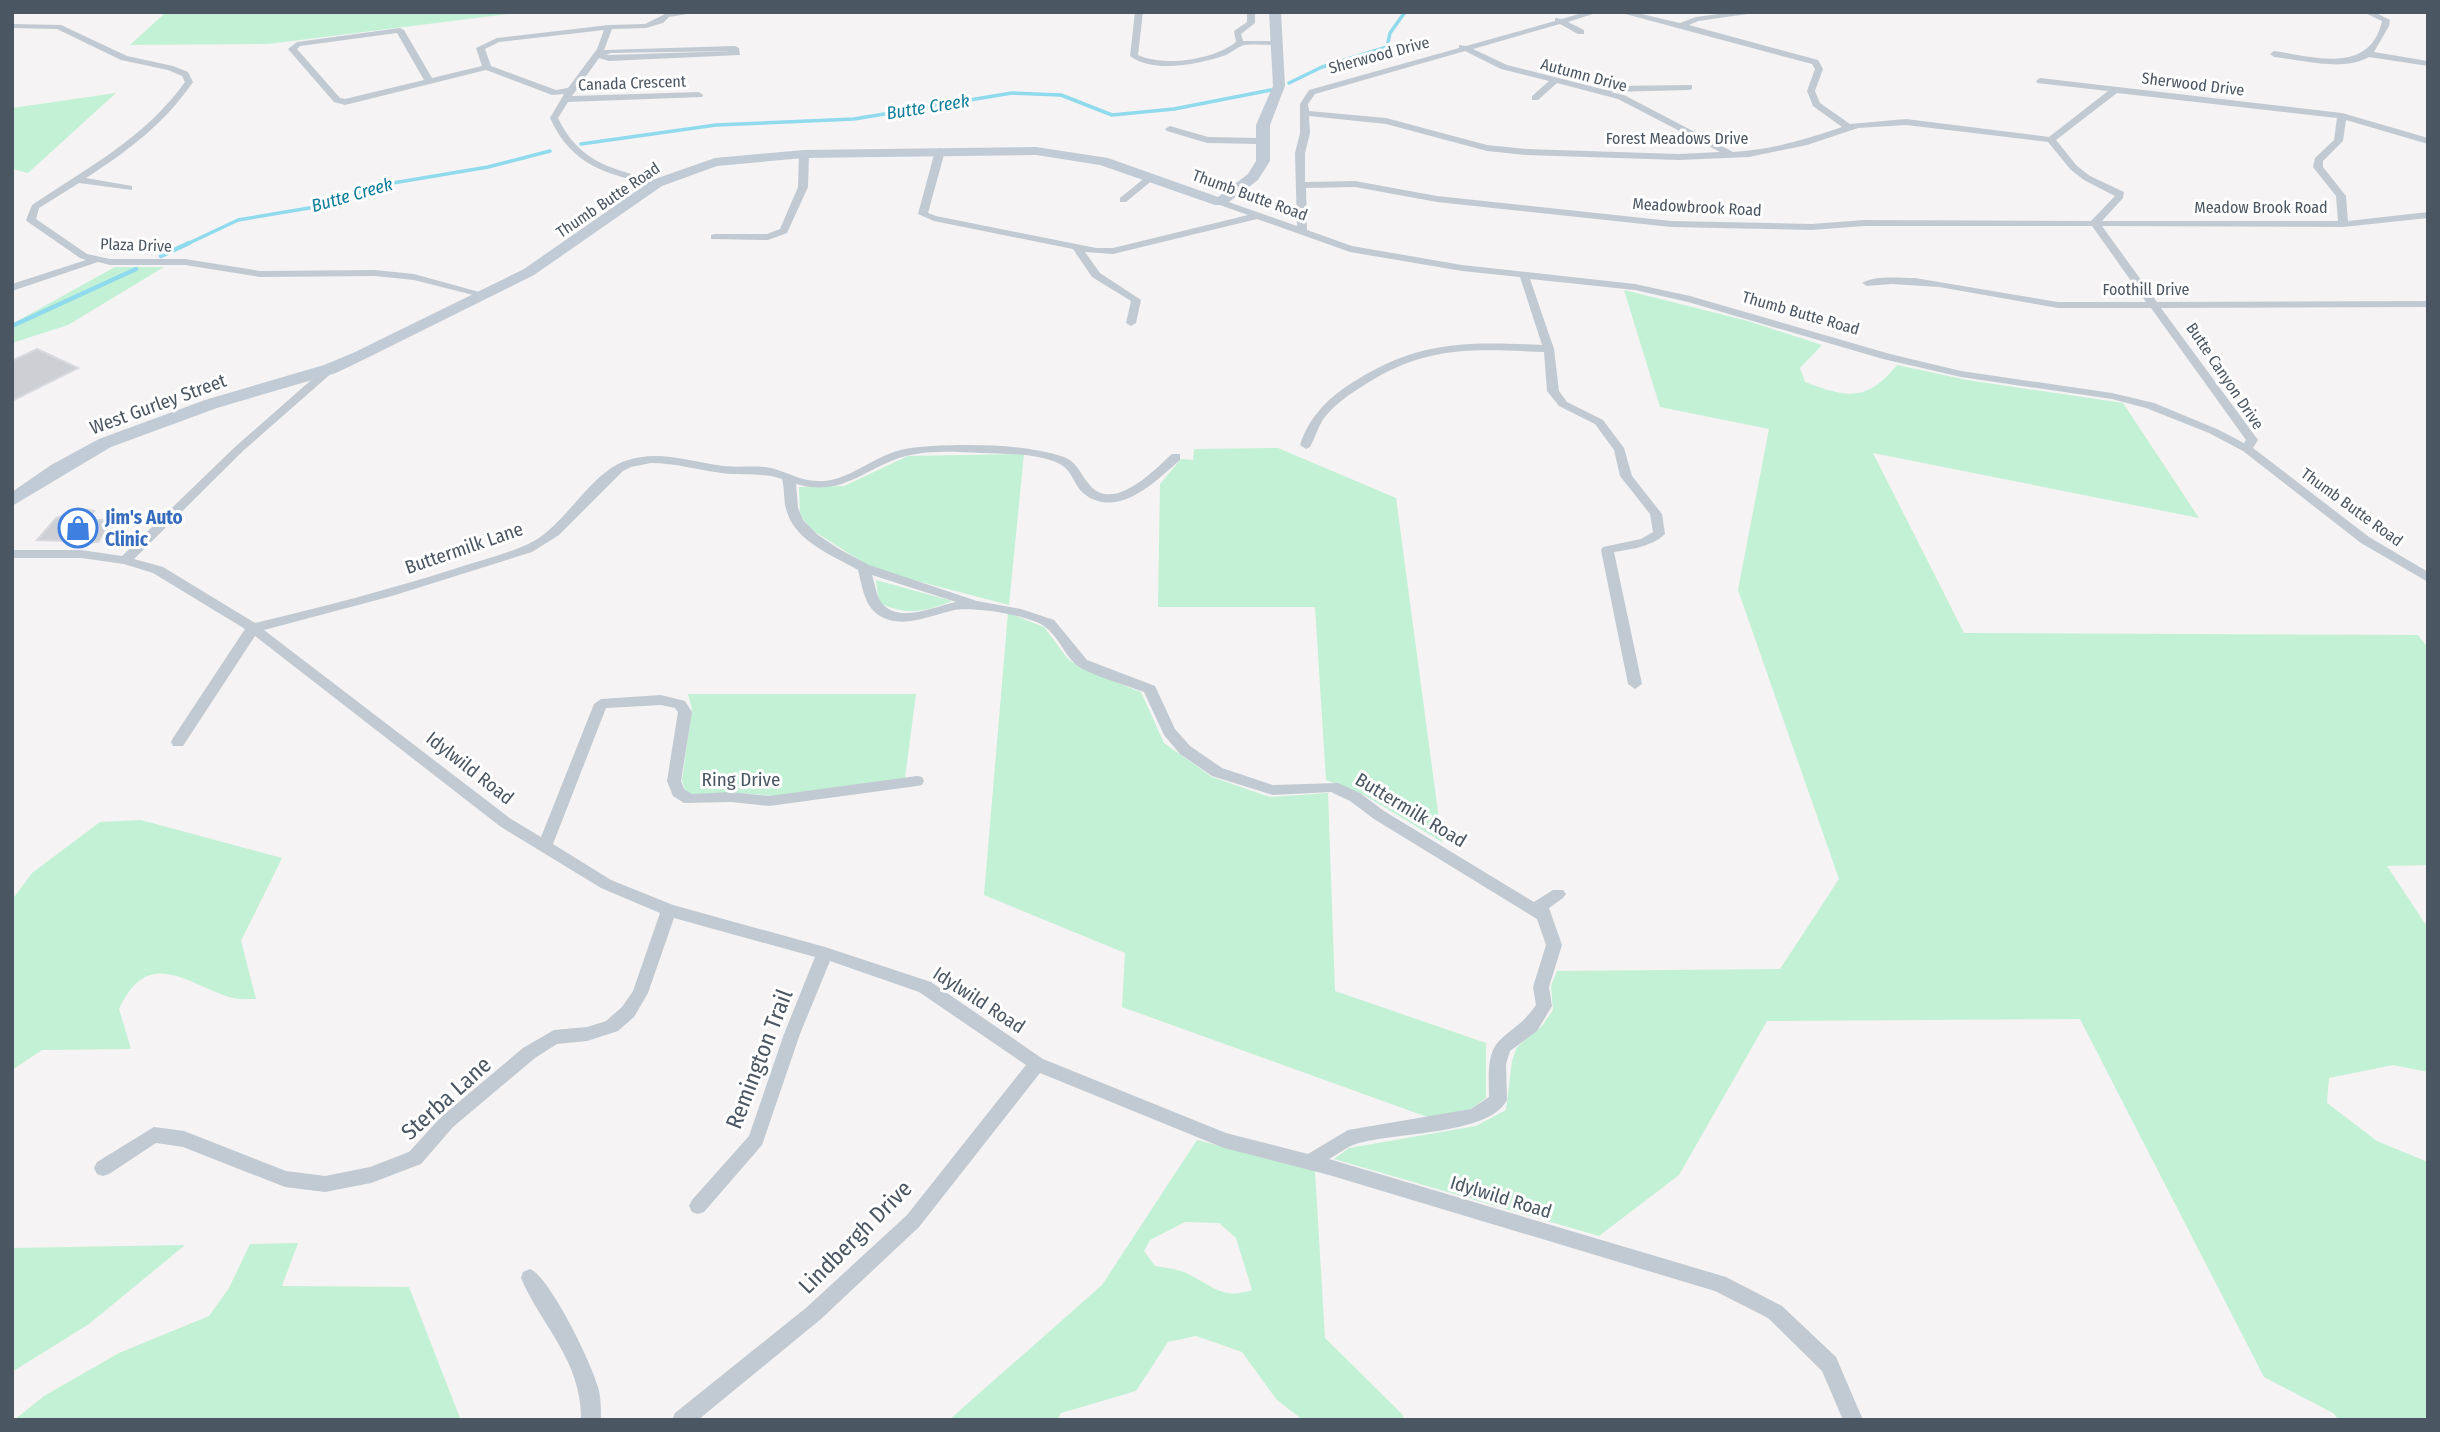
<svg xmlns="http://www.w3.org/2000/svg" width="2440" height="1432" viewBox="0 0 2440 1432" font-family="'Fira Sans Condensed',sans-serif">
	<rect width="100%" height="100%" fill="#f5f3f3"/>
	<g fill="#c3f1d5" fill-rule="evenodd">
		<path d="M166,12H523L268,44L130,45Z"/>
		<path d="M116,93L28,173L12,169V108Z"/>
		<path d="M115,267H164L68,325L12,343V324Z"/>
		<path d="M1624,290L1748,321L1822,345L1800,368L1805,382C1847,398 1867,402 1897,365L1967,380L2123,403L2199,518L1873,453L1964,633L2418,635L2428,648V865L2387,866L2428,928V1072L2393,1065L2329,1078L2327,1103L2377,1141L2428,1162V1420H2339L2333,1413L2264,1377L2080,1019L1767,1021L1679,1175L1599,1236L1334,1159L1349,1148L1476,1126L1506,1110L1512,1061L1517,1047L1542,1026L1553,1010L1551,986L1557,971L1780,969L1839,879L1738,590L1769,429L1660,407Z"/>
		<path d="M1278,448L1396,498L1442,842L1364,795L1326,780L1315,607H1158L1160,484L1181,459L1193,460L1194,449Z"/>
		<path d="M1024,454L1009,605L875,570L812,530L800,515L799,487L844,486L908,456Z"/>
		<path d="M876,580L952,601C923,612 909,616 879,603Z"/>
		<path d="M1008,613L1044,627L1068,659L1080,668L1141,692L1164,743L1212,777L1270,797L1328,793L1335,991L1486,1043V1098L1471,1109L1430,1118L1122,1007L1125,953L984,895Z"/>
		<path d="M688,694H916L905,778L775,796L740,793L695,795L685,791L682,780L692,709Z"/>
		<path d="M141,820L282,858L241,941L256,999C247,999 237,1000 229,997C184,982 148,947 119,1009L131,1049L42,1050L12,1070V900L32,873L100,822Z"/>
		<path d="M1197,1140L1315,1171L1325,1338L1403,1415L1404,1420H1303L1277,1400L1242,1352L1196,1336L1168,1342L1136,1391L1061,1413L1057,1420H949L1102,1285ZM1185,1222L1219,1223L1236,1238L1252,1290C1223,1300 1213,1286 1188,1274C1179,1269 1166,1268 1155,1266L1144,1251L1150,1240Z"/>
		<path d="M298,1243L282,1286L409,1287L460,1418L14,1420L44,1396L119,1353L209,1316L229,1288L250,1244Z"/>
		<path d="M185,1245L89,1324L12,1372V1248Z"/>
	</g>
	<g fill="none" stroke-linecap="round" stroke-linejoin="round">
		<g stroke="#90daee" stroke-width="3.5">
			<path d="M1289,83L1322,67L1387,47L1390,33L1405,12"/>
			<path d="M581,144L716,125L854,119L1012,93L1061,95L1112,115L1174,109L1271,90"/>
			<path d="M185,245L238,220L315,207L381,185L488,167L550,151"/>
		</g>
		<g stroke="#90daee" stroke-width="4.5">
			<path d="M161,256L189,243"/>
			<path d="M12,326L136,269"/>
		</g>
	</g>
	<g fill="#cdcfd5" stroke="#d7d9de" stroke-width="2">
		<path d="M37,349L78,368L12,401V361Z"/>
		<path d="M81,509L94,511L85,521L115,519L98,542L37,540L56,518Z"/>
	</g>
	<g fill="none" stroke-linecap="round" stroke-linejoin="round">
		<g fill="#c1cad2" fill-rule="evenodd">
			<path d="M699,12L669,17L663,23L646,28L612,29L604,50L735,46L739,48L740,55L609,61L599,58L572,96L699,92L703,95L702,97L568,102L558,118C580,164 615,170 660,181L662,183L657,186C608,174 572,167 550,118L564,94L552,95L486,70L345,105L334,102L288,49L297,42L400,28L404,30L432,78L482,66L476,48L497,38L609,25L645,24L667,13ZM604,30L597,49L568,88L556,90L491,66L485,49L499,42ZM397,33L424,80L345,99L340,98L297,49L300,46ZM732,51L609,55H606L611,53Z"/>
			<path d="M1135,12H1143L1138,55C1165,67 1213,60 1236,42L1234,31L1247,22V12H1255V23L1241,34L1243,41H1278L1282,43L1278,45C1267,45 1256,44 1245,45C1239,46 1232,52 1226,55C1200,64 1154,74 1130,56Z"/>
			<path d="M1585,12H1599L1568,22L1584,30V34H1578L1560,24L1473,49L1507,65L1606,90V87L1609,86L1692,85V89L1689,90L1610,92L1624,95L1733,152C1771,150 1807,139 1842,127L1813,106L1807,91L1815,69L1812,64L1618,12H1633L1680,23L1696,17L1734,12H1762L1698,21L1689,25L1818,60L1823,69L1815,91L1820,103L1850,124L1906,119L2049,137L2108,91L2037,83L2036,81L2040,78L2342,113L2428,138V144L2346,120L2343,141L2323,161V167L2346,196L2348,221L2428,212V218L2343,227L2102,226L2157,302L2428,301V307L2161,308L2258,440L2253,448L2369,537L2428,572V582L2361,543L2243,451L2209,433L2146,408L2112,399L1961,377L1883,359L1688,302L1635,290L1530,279L1554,349L1559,391L1567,402L1603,420L1624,448L1632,476L1662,514L1665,534C1651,547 1632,549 1614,552L1642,684L1635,689L1628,684L1601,550L1603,547L1641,539L1653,532L1650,514L1620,476L1614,450L1595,424L1559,406L1547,391L1544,352C1474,349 1427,345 1366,384C1351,393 1335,404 1324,418C1318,427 1315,438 1310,447L1306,449L1300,445C1310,415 1329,397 1355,381C1420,340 1469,342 1542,345L1520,277L1462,271L1350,252L1257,219L1113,254L1085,252L1100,273L1141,300L1136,323L1131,326L1126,323L1131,301L1092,277L1073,249L934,221L918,214L935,151L940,148L945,151L928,213L936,216L1096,248H1113L1248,215L1217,204V200L1220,199L1297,226L1295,153L1300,133V104L1309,90L1459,48V45L1466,46L1555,21V18L1562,19ZM1465,51L1501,69L1549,81L1532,96V100H1538L1557,83L1618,99L1720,152L1679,154L1526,149L1487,145L1386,118L1309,111L1308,104L1315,94ZM2117,93L2337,118L2334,140L2315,158L2313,167L2336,196L2338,221H2102L2123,198L2124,192L2090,176L2077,166L2056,140ZM1309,116L1386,124L1487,151L1526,155L1679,160L1749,157L1807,145L1858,128L1906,125L2048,142L2071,170L2084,180L2115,196L2091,221L1864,220L1812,224L1671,221L1437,196L1355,181L1305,182V153L1310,133ZM1355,187L1437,202L1671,227L1812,230L1864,226H2092L2146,302H2058L1915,278C1899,278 1875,275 1862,283L1867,286L1891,284L1939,287L2058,308H2151L2246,440L2244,443L2217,429L2154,403L2112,393L1961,371L1890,354L1690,296L1635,284L1462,265L1352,246L1307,230L1306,188Z"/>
			<path d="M2363,12H2374L2390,20L2389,26L2374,52L2428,61V66L2369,57C2343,72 2302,60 2274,57L2270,54L2274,51C2314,57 2370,75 2382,21Z"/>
			<path d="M12,24L61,25L127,56L173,66L188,72L193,82C164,124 128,151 86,178L132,186V190L79,183L39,208L36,219L87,254L110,259H185L260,271L375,270L414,274L490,295L485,298L414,280L375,276L260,277L185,265H110L98,262L12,291V284L86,260L80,258L28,222L26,220L32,205C87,168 145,138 185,82L182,76L168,70L121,60L57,29L12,28Z"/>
			<path d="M1170,126L1208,137L1261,138L1266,141L1261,144L1207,143L1167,131L1165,129Z"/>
			<path d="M804,151L809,154L808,187L787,233L768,240L711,239V235L715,234H767L780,229L798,187L799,154Z"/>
			<path d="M1147,176L1155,178L1126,202H1120V198Z"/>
			<path d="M330,366L334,367V371L244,450L134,559L163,567L255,623C322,607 388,590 454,569C481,560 509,554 534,541C567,522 591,473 625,461C659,449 690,462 724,466C740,468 756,465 771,468C787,472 801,481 817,481C843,483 867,462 891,453C904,448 918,447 932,446C974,444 1023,444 1064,457C1077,462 1080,473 1088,483C1112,515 1153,471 1172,454H1180V460C1156,481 1117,521 1083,493C1074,485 1072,470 1060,464C1038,453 1005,454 981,453C957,452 930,450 906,456C865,467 843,498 796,484L798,508L803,520L818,535L839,549L869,565L977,601L1021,609L1054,620L1087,660L1155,686L1175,729L1190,746L1222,768L1273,785L1338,783L1360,793L1384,811L1534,902L1553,890H1563L1566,894L1563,898L1549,908L1562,945L1549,987L1552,1006L1537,1031L1510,1051L1506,1064L1507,1100C1489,1136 1388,1132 1353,1145C1345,1148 1337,1155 1329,1159L1726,1277L1782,1306L1836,1357L1863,1420H1843L1822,1371L1768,1318L1715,1291L1329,1175L1224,1148L1040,1073L919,1227L821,1319L698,1420H672L675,1413L807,1307L907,1215L1026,1065L919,992L830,961L800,1034L762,1145L704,1212L698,1214L692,1212L689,1206L692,1200L749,1136L784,1034L815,957L674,918L648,993L634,1017L618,1031L587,1041L557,1044L535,1058L453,1127L421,1164L371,1183L325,1192L285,1187L183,1147L156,1143L109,1174L103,1176L97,1174L94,1168L97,1162L154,1127L184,1131L286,1171L325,1176L370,1167L409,1152L441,1117L523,1048L554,1030L587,1027L606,1021L622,1007L633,991L660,913L601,888L501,827L255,636L183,746H173L171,742L173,738L245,629L153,573L124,564L81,558H12V550H81L122,556L236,446L326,367ZM651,463C675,463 698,470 722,473C743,476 762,472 782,479C785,490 783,501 787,512C796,542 834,556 858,570C862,585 864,604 877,614C901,631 930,615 955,610C974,607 1028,615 1044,626C1057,635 1064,653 1075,664C1084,673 1129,686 1144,692L1164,735L1180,754L1212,776L1273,795L1331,792L1350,801L1374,819L1537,919L1546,945L1533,987L1536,1005C1522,1025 1514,1026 1499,1041C1486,1054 1489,1080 1489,1097L1471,1109L1348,1130L1308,1154L1226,1133L1043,1059L931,982L825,947L673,905L611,880L553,844L606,708L661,705L675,708L678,712L667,781L673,796L684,803L731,802L769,806L917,786L922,785L924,781L922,777L917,776L769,796L731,792L692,794L684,789L681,781L692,712L685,701L661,695L601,699L594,704L541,837L511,819L264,630L392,596L532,552L559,535L623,471L631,467ZM872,575L956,602C935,606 898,625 881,602C876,595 875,583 872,575Z"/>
			<path d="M530,1269C550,1277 592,1364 598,1387C601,1398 601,1408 601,1420H581C582,1361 542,1327 521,1278L523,1272Z"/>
		</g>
		<path fill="#c1cbd6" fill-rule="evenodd" d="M1269,12H1281L1285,86L1270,125V161L1258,180L1225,205H1215L1100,165L1036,155L804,158L717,166L662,186L534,275L365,359L336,373L217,408L111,447L12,506V492L51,465L99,439L205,400L324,365L353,353L524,269L652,180L715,158L804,150L1036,147L1108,158L1218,197L1248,174L1256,161V125L1273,86Z"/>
	</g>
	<defs>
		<symbol id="shop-ring" viewBox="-11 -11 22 22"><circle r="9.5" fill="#fff" stroke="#3f7fe0" stroke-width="1.5"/><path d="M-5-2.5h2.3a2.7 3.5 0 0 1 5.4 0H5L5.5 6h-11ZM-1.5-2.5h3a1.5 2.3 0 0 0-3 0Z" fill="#3f7fe0"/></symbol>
	</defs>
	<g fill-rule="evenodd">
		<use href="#shop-ring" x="56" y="506" width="44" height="44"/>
	</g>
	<g text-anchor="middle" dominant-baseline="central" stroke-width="6" stroke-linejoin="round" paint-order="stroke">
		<g font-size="16" fill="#4a5661" stroke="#fff">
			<text transform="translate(1379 55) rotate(-15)">Sherwood Drive</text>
			<text transform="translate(1584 75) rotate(15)">Autumn Drive</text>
			<text transform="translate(632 83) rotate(-2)">Canada Crescent</text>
			<text transform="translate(2193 84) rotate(7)">Sherwood Drive</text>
			<text x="1677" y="138">Forest Meadows Drive</text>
			<text transform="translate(1250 195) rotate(20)">Thumb Butte Road</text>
			<text transform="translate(608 200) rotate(-34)">Thumb Butte Road</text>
			<text transform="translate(1697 207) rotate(3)">Meadowbrook Road</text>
			<text x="2261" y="207">Meadow Brook Road</text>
			<text transform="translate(136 245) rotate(2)">Plaza Drive</text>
			<text x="2146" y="289">Foothill Drive</text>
			<text transform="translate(1801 313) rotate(16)">Thumb Butte Road</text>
			<text transform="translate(2225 376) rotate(56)">Butte Canyon Drive</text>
			<text transform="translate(2352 507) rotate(36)">Thumb Butte Road</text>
		</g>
		<g font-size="18" font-style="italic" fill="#0c7c9b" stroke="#fff">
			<text transform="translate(928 107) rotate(-9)">Butte Creek</text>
			<text transform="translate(352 195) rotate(-16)">Butte Creek</text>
		</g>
		<g font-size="19" fill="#4a5661" stroke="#fff">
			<text transform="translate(158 404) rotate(-20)">West Gurley Street</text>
			<text transform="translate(464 548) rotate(-19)">Buttermilk Lane</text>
			<text transform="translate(470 768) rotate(38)">Idylwild Road</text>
			<text x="741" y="779">Ring Drive</text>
			<text transform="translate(1411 810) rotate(31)">Buttermilk Road</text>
			<text transform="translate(979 1000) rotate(33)">Idylwild Road</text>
			<text transform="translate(1501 1197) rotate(17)">Idylwild Road</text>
		</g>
		<g font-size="19" font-weight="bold" fill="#366cbe" stroke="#fff" text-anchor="start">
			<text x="105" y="517">Jim's Auto<tspan x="105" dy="22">Clinic</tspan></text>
		</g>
		<g font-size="23" fill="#4a5661" stroke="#fff">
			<text transform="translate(759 1059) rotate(-69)">Remington Trail</text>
			<text transform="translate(446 1098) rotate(-42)">Sterba Lane</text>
			<text transform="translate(855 1237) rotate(-45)">Lindbergh Drive</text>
		</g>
	</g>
	<rect width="2440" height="1432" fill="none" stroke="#4a5661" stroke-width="28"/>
</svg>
